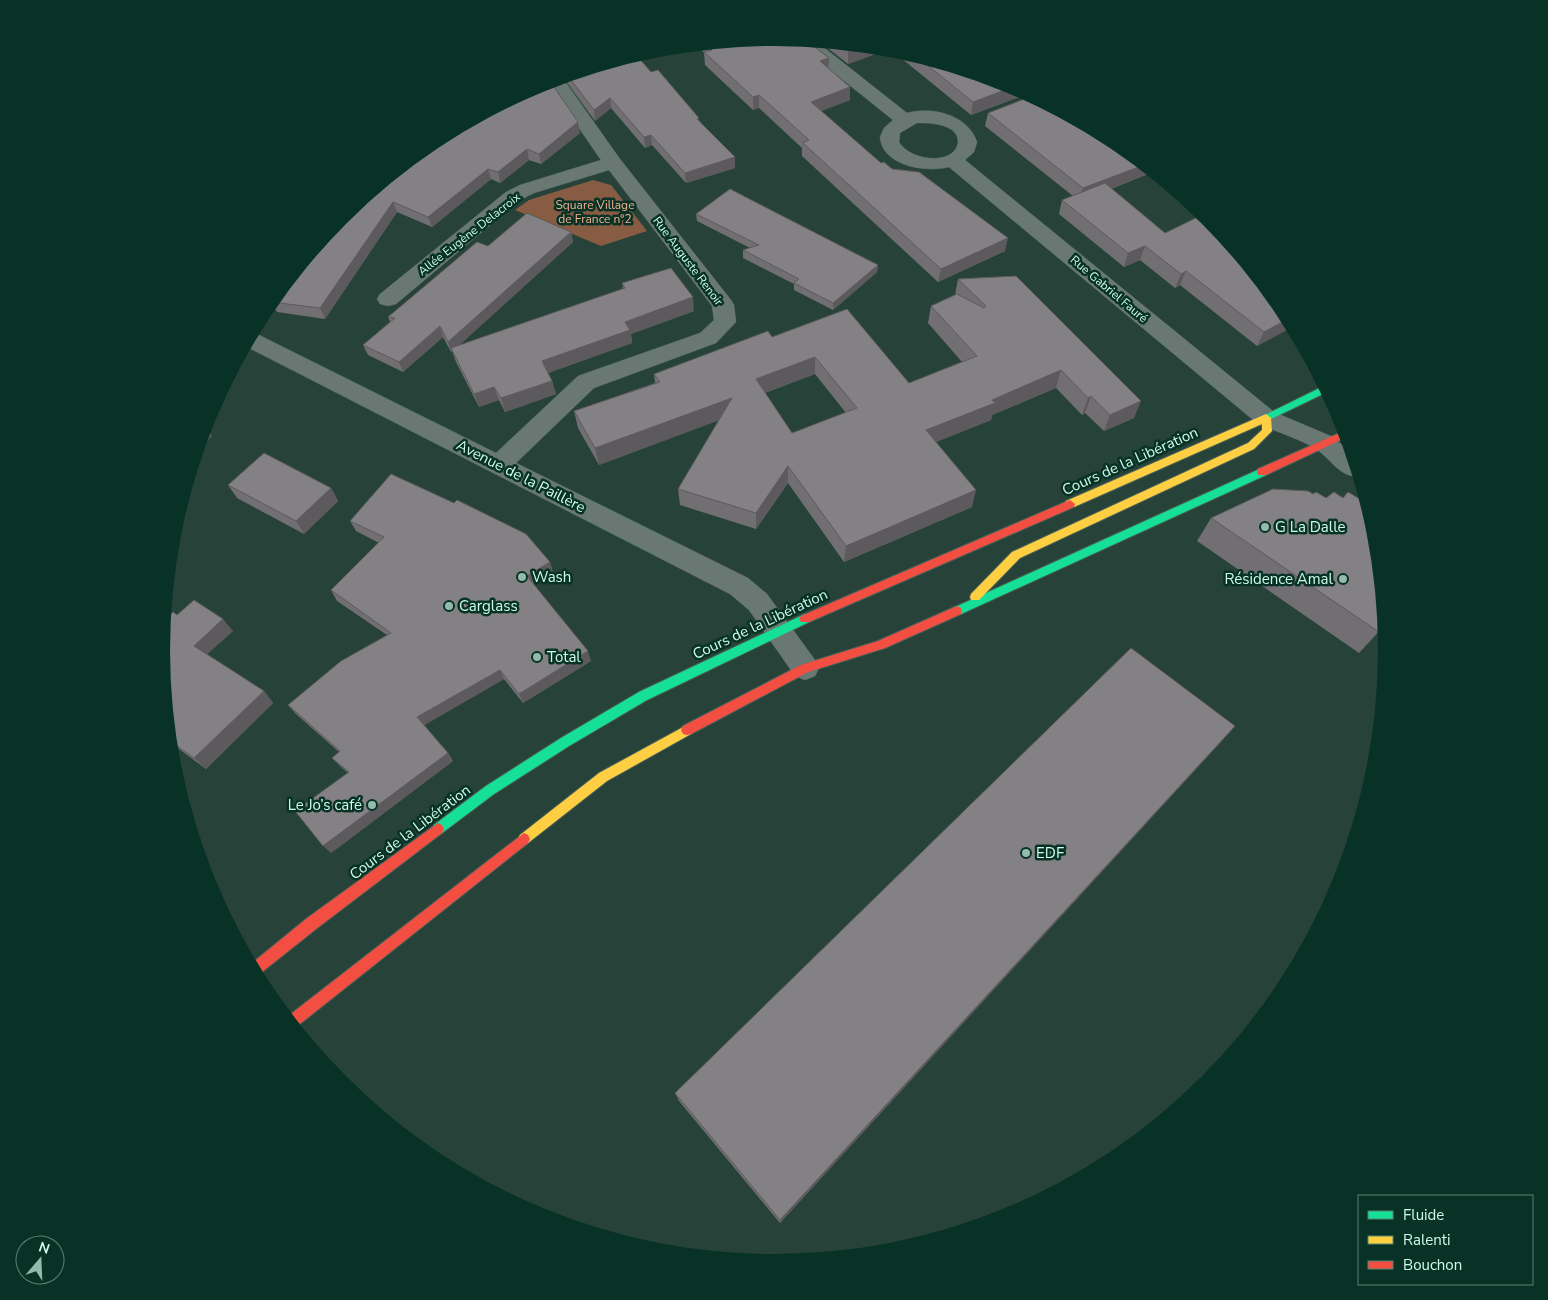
<svg xmlns="http://www.w3.org/2000/svg" width="1548" height="1300" viewBox="0 0 1548 1300" font-family="'Nunito Sans',sans-serif">
	<rect width="100%" height="100%" fill="#274239"/>
	<path fill="#885c43" d="M593,180L611,185L647,231L601,246L515,210L529,200Z"/>
	<g fill="none" stroke-linecap="round" stroke-linejoin="round">
		<defs>
			<g id="street">
				<path d="M796,40L817,42L907,113C933,106 968,115 977,142L974,152L965,160L1274,412L1333,437L1351,453L1358,476C1340,478 1330,458 1316,449C1302,440 1275,431 1258,424L949,167C926,173 882,166 880,137L884,128L893,120L798,44ZM917,123C929,123 959,123 958,143C957,148 953,153 949,155C934,163 907,156 899,142L900,133Z"/>
				<path d="M562,77L620,159L731,300L734,305L736,322L716,343L594,388L516,463L748,578L767,594L815,660L819,668L815,676L805,680L795,676L749,610L730,594L245,346L253,332L257,334L496,453L578,376L700,333L714,320L712,306L609,170L534,193L520,200L396,304L388,306L380,304L377,299L380,294L506,192L520,185L601,160L547,82Z"/>
			</g>
			<g id="fast">
				<path d="M1324,386L1327,392L1267,421L1264,423L1259,419L1261,417Z"/>
				<path d="M1262,468L1266,469L1267,472L1266,475L961,614H953L952,611L953,608Z"/>
				<path d="M805,614L809,616L811,619L809,622L647,700L569,746L494,794L442,833L438,835L434,833L432,829L434,825L486,786L561,738L639,692Z"/>
			</g>
			<g id="slow">
				<path d="M1266,414L1271,418L1272,431L1254,449L1020,558L979,600H971L970,597L971,594L1012,552L1248,443L1262,430V424L1074,507H1066L1065,504L1066,501Z"/>
				<path d="M687,725L691,726L693,730L691,734L607,781L528,843L524,845L520,843L518,839L520,835L599,773Z"/>
			</g>
			<g id="jam">
				<path d="M1344,431L1347,437L1266,475H1258L1257,472L1258,469Z"/>
				<path d="M1070,500L1075,504L1074,507L809,622H801L799,619L801,616Z"/>
				<path d="M957,606L961,608L962,611L961,614L885,648L808,672L691,734L687,735L683,734L681,730L683,726L801,665L878,641Z"/>
				<path d="M438,823L442,825L444,829L442,833L316,929L257,976L251,964L306,919Z"/>
				<path d="M524,833L528,835L530,839L528,843L296,1027L287,1017Z"/>
			</g>
		</defs>
		<use href="#street" stroke="#486158" stroke-width="1"/>
		<use href="#fast" stroke="#486158" stroke-width="2"/>
		<use href="#slow" stroke="#486158" stroke-width="2"/>
		<use href="#jam" stroke="#486158" stroke-width="2"/>
		<use href="#street" fill="#697873" fill-rule="evenodd"/>
		<use href="#fast" fill="#16e098" fill-rule="evenodd"/>
		<use href="#slow" fill="#ffcf43" fill-rule="evenodd"/>
		<use href="#jam" fill="#f24e42" fill-rule="evenodd"/>
	</g>
	<g fill="#716f72" fill-rule="evenodd">
		<path d="M774,38L828,68L850,100L821,111L881,163L892,169L1005,251L938,282L802,156V148L759,108L753,110L705,65L704,53L698,45Z"/>
		<path d="M820,42L889,49L848,64Z"/>
		<path d="M890,49H894L1009,84L1027,94L971,115Z"/>
		<path d="M636,55L651,72L700,121L735,168L686,183L652,145L645,148L611,108L595,121L563,77Z"/>
		<path d="M988,113L1115,141L1153,172L1111,189L1165,233L1283,310L1292,327L1257,346L1180,285L1175,288L1140,260L1124,267L1059,214L1062,200L1073,196L985,126Z"/>
		<path d="M580,133L541,164L529,160L500,183L491,179L432,227L397,212L325,319L277,312L271,302L434,141Z"/>
		<path d="M696,214L878,265L877,272L833,310L794,290V284L743,258V250L750,248L697,221Z"/>
		<path d="M571,232L573,242L459,345L623,289L622,283L694,311L631,334L632,343L548,373L552,381L556,394L505,412L499,400L479,407L456,362L452,351L451,352L443,337L403,372L368,355L363,345L390,322L388,317L488,246Z"/>
		<path d="M958,279L1134,418L1104,431L1085,413L1082,415L1056,388L992,415L991,420L936,442L972,507L844,562L788,483L756,529L680,505L678,489L719,420L599,465L578,428L574,411L655,383L654,374L772,337L909,383L962,362L928,323L931,306L955,295ZM815,374L846,413L792,433L765,393Z"/>
		<path d="M228,485L331,488L338,501L304,534L237,498Z"/>
		<path d="M1313,494L1384,626L1359,653L1197,541L1211,518Z"/>
		<path d="M350,521L550,562L553,573L533,585L591,661L523,703L504,679L424,725L448,753L453,761L331,853L348,773L340,766L332,758L339,752L296,714L288,705L387,635L337,601L331,590L379,543L356,531Z"/>
		<path d="M177,615L233,631L207,654L264,691L273,703L206,769L171,743L162,650Z"/>
		<path d="M1235,726L1219,744L780,1223L679,1101L675,1093Z"/>
	</g>
	<g fill="#5c5a5c">
		<path d="M862,46L889,49L848,64V51Z"/>
		<path d="M829,58L828,71L820,61Z"/>
		<path d="M850,87V100L810,115L811,102Z"/>
		<path d="M1013,87L1027,94L971,115L973,102Z"/>
		<path d="M759,95V108L753,110V97Z"/>
		<path d="M610,98L611,108L595,121L594,110Z"/>
		<path d="M578,122L580,133L541,164L539,154Z"/>
		<path d="M651,135L652,145L645,148L644,137Z"/>
		<path d="M527,149L529,160L500,183L498,172Z"/>
		<path d="M735,157V168L686,183L685,173Z"/>
		<path d="M1144,165L1153,172L1079,201L1083,188Z"/>
		<path d="M488,169L491,179L432,227L428,217Z"/>
		<path d="M393,202L397,212L325,319L320,308Z"/>
		<path d="M571,232L573,242L453,351L451,348L452,351L451,352L448,342Z"/>
		<path d="M1008,238L1005,251L938,282L941,269Z"/>
		<path d="M1145,246L1140,260L1124,267L1128,253Z"/>
		<path d="M878,265L877,272L833,310V303Z"/>
		<path d="M1186,271L1180,285L1175,288L1181,274Z"/>
		<path d="M693,297L694,311L631,334L632,343L545,374L542,361L625,322Z"/>
		<path d="M1288,319L1292,327L1257,346L1264,332Z"/>
		<path d="M440,326L443,337L403,372L399,362Z"/>
		<path d="M815,357V374L756,396V379Z"/>
		<path d="M1061,370L1056,388L992,415L991,420L923,447L926,430L992,400Z"/>
		<path d="M552,381L556,394L505,412L501,398Z"/>
		<path d="M494,387L499,400L479,407L474,394Z"/>
		<path d="M1091,396L1085,413L1082,415L1088,398Z"/>
		<path d="M732,398L733,415L599,465L595,448Z"/>
		<path d="M1141,401L1134,418L1104,431L1110,415Z"/>
		<path d="M205,425L212,436L198,450Z"/>
		<path d="M788,466V483L756,529V513Z"/>
		<path d="M331,488L338,501L304,534L296,521Z"/>
		<path d="M976,490L972,507L844,562L846,546Z"/>
		<path d="M550,562L553,573L530,587L527,576Z"/>
		<path d="M223,619L233,631L204,657L194,646Z"/>
		<path d="M588,651L591,661L523,703L519,694Z"/>
		<path d="M500,670L504,679L423,726L417,717Z"/>
		<path d="M264,691L273,703L206,769L194,758Z"/>
		<path d="M1235,726L1219,744L780,1223V1220Z"/>
		<path d="M448,753L453,761L331,853L323,846Z"/>
	</g>
	<g fill="#838184" stroke="#5c5a5c" fill-rule="evenodd">
		<path d="M774,38L807,41L829,58L820,61L850,87L811,102L881,163L884,162L892,169L919,172L1008,238L941,269L803,143L809,140L759,95L753,97L704,52L712,50L707,44Z"/>
		<path d="M839,44L862,46L848,51Z"/>
		<path d="M636,55L651,72L658,70L699,118L697,119L735,157L685,173L651,135L644,137L610,98L594,110L568,76Z"/>
		<path d="M916,56L1009,84L1013,87L973,102Z"/>
		<path d="M550,81L578,122L539,154L527,149L498,172L488,169L428,217L393,202L320,308L271,302L341,217L434,141L540,84Z"/>
		<path d="M1032,96L1115,141L1144,165L1083,188L988,113Z"/>
		<path d="M1105,183L1165,233L1204,214L1207,217L1283,310L1288,319L1264,332L1186,271L1181,274L1145,246L1128,253L1062,200Z"/>
		<path d="M730,189L878,265L833,303L794,283L799,279L743,250L759,245L696,214Z"/>
		<path d="M527,213L571,232L448,342L440,326L399,362L363,345L395,318L388,317L477,242L488,246Z"/>
		<path d="M671,268L693,297L625,322L630,330L542,361L552,381L501,398L494,387L474,394L451,348L625,288L622,283Z"/>
		<path d="M1016,276L1141,401L1110,415L1091,396L1088,398L1061,370L992,400L995,403L926,430L976,490L846,546L788,466L756,513L678,489L732,398L595,448L574,411L660,382L654,374L768,331L772,337L847,309L909,383L977,356L931,306L957,294L984,308L986,306L958,279ZM815,357L857,408L792,433L756,379Z"/>
		<path d="M264,453L331,488L296,521L228,485Z"/>
		<path d="M391,474L454,503L457,500L526,534L550,562L527,576L588,651L519,694L500,670L417,717L448,753L323,846L295,811L349,772L332,758L340,751L288,705L341,661L391,633L331,590L384,537L350,521Z"/>
		<path d="M1273,489L1308,491L1313,494L1316,492L1326,498L1334,492L1343,498L1348,492L1363,501L1365,499L1375,531L1384,626L1379,632L1211,518Z"/>
		<path d="M194,600L223,619L194,646L264,691L194,758L170,741L169,722L171,720L168,719L162,650L164,620L173,612L177,615Z"/>
		<path d="M1131,648L1235,726L780,1220L675,1093Z"/>
	</g>
	<g fill="#94baab" stroke="#073225" stroke-width="2">
		<circle cx="1265" cy="527" r="5"/>
		<circle cx="522" cy="577" r="5"/>
		<circle cx="1343" cy="579" r="5"/>
		<circle cx="449" cy="606" r="5"/>
		<circle cx="537" cy="657" r="5"/>
		<circle cx="372" cy="805" r="5"/>
		<circle cx="1026" cy="853" r="5"/>
	</g>
	<g text-anchor="middle" dominant-baseline="central" stroke-width="5" stroke-linejoin="round" paint-order="stroke">
		<g font-size="12" fill="#f1b08f" stroke="#073225">
			<text x="595" y="205">Square Village<tspan x="595" dy="14">de France n°2</tspan></text>
		</g>
		<g font-size="12" fill="#cefbe8" stroke="#073225">
			<text transform="translate(469 234) rotate(-38)">Allée Eugène Delacroix</text>
			<text transform="translate(688 261) rotate(53)">Rue Auguste Renoir</text>
			<text transform="translate(1109 289) rotate(40)">Rue Gabriel Fauré</text>
		</g>
		<g font-size="15" fill="#cefbe8" stroke="#073225">
			<text transform="translate(1130 461) rotate(-24)">Cours de la Libération</text>
			<text transform="translate(521 476) rotate(27)">Avenue de la Paillère</text>
			<text transform="translate(760 624) rotate(-25)">Cours de la Libération</text>
			<text transform="translate(410 832) rotate(-37)">Cours de la Libération</text>
		</g>
		<g font-size="15" fill="#cefbe8" stroke="#073225" text-anchor="start">
			<text x="1275" y="527">G La Dalle</text>
			<text x="532" y="577">Wash</text>
			<text x="1333" y="579" text-anchor="end">Résidence Amal</text>
			<text x="459" y="606">Carglass</text>
			<text x="547" y="657">Total</text>
			<text x="362" y="805" text-anchor="end">Le Jo’s café</text>
			<text x="1036" y="853">EDF</text>
		</g>
	</g>
	<path d="M0 0H1548V1300H0ZM170 650a604 604 0 1 1 1208 0a604 604 0 1 1-1208 0Z" fill="#073225" fill-rule="evenodd"/>
	<rect x="1358" y="1195" width="175" height="90" fill="#073225" stroke="#578273"/>
	<rect x="1368" y="1211" width="25" height="8" fill="#16e098" stroke="#578273"/>
	<text x="1403" y="1220" font-size="15" fill="#cefbe8">Fluide</text>
	<rect x="1368" y="1236" width="25" height="8" fill="#ffcf43" stroke="#578273"/>
	<text x="1403" y="1245" font-size="15" fill="#cefbe8">Ralenti</text>
	<rect x="1368" y="1261" width="25" height="8" fill="#f24e42" stroke="#578273"/>
	<text x="1403" y="1270" font-size="15" fill="#cefbe8">Bouchon</text>
	<g transform="translate(40 1260) rotate(19)"><circle r="24" fill="#073225" stroke="#578273"/>
	<path d="M0-4L9 19L0 12L-9 19Z" fill="#94baab"/>
	<text y="-8" font-size="14" font-weight="bold" text-anchor="middle" fill="#cefbe8">N</text>
	</g>
</svg>
